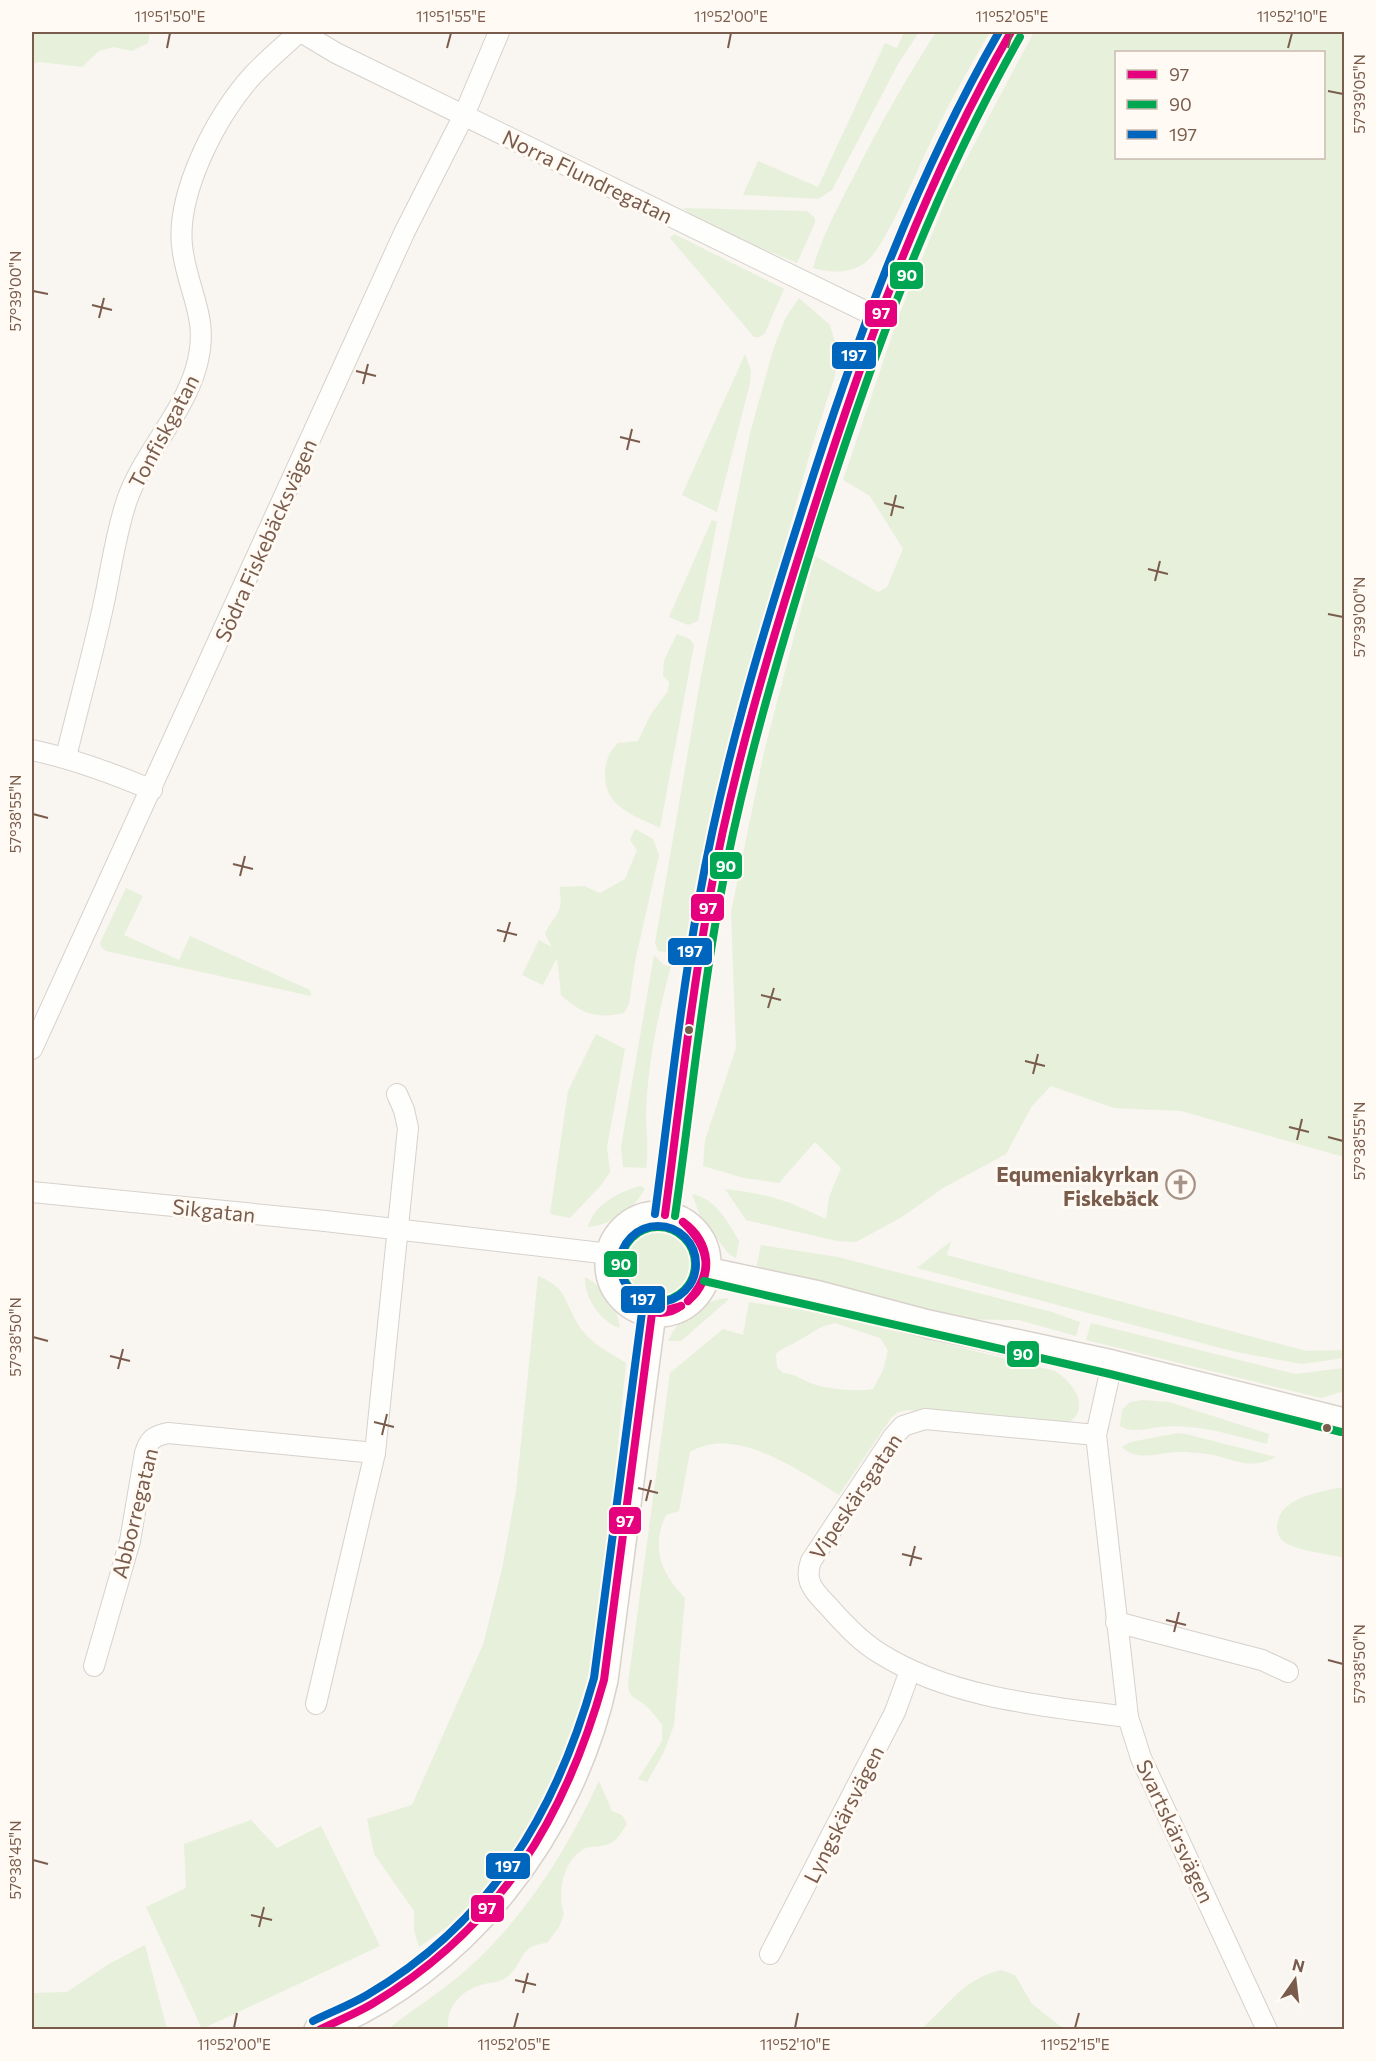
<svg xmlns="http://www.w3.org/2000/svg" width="1376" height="2061" viewBox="0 0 1376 2061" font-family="Commissioner,sans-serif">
	<rect width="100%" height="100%" fill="#f9f5f0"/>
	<g fill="#e7f0db" fill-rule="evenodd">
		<path d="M32,32H150L148,43L132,51L113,47L99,51L82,67L40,62L32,64Z"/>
		<path d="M904,32H919L898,64L832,190L818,199L743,195L758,161L818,187L885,43L897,48Z"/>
		<path d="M936,32H990C970,66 950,101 933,137C920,163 885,248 866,262C849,274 833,273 813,268C822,236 839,205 854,176C879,126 906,79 936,32Z"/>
		<path d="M1034,32H1344V1157L1181,1111L1114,1108L1051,1086L1032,1106L1006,1154L943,1188L902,1217L856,1242L837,1241L746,1220L725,1189C767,1194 788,1200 826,1219L829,1197L841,1168L815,1142L779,1183L744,1178L703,1166L705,1140L736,1048L731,912L764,752L815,556L878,592L887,587L903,549L870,496L843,480L899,315L950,190ZM1116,52H1324V158H1116Z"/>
		<path d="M683,208L807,211L815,218V223L797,263L704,225Z"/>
		<path d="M674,234L784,289L765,333L760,337H754L670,238Z"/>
		<path d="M799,298L830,325L838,353L835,376L812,446L739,712L710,824L682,956L658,951L655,943L701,676L750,433L774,347L786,317Z"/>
		<path d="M745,354L751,371L750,383L717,512L682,495Z"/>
		<path d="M712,520L717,522L698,621L688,625L669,617Z"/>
		<path d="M677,634L690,639L694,645L660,828C632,814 604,808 605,772C606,759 610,751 618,743L638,741L651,714L668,691L669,682L663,676L664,660Z"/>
		<path d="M635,829L653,839L659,855L635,962L629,1004L624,1013C596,1019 582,1014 561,995L557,958L543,985L522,975L539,940L552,947L545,934C549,923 557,918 560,907C562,901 559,893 560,887L584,886L600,893L625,879L637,850L630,840Z"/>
		<path d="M126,888L143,896L124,935L179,960L190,936L310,990L311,996L106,951L101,947L100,943Z"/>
		<path d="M654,955L664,965L671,966C658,1014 648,1062 646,1112C646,1131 649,1149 646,1168L623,1167L621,1147Z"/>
		<path d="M596,1034L625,1049L607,1147L610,1172L602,1184L570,1218L550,1214L568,1091Z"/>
		<path d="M640,1186L645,1188C635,1209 611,1225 588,1227C594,1204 619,1192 640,1186Z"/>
		<path d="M692,1194C715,1198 728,1222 739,1241L736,1258L730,1255L701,1219Z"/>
		<circle cx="658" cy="1264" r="33"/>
		<path d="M951,1241L947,1255L1306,1351L1344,1350V1358L1302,1364L1236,1352L917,1268Z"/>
		<path d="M761,1245L838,1257L1052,1312L1080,1322L1076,1336L1019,1320L945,1319L756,1269Z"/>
		<path d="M538,1276C569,1288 564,1304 581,1329C592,1344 610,1353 626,1363L608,1545L585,1698L567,1760L527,1842L474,1908L419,1947L414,1930V1911L374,1854L367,1819L412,1805L483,1645L502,1569L516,1491Z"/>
		<path d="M585,1277C602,1286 618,1308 620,1328C600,1322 584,1297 585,1277Z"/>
		<path d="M726,1298L729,1299L681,1341H668C678,1318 702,1301 726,1298Z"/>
		<path d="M749,1302L823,1313L1055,1371C1083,1389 1093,1423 1050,1427L908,1410L898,1412L891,1418L839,1495C802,1472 735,1424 690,1452L679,1511L666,1515C650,1549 662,1574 685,1598L674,1725L664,1752L647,1782L638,1779L662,1741V1725C657,1718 652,1711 645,1705C634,1697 629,1698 628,1683L670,1373L723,1329L743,1335ZM835,1323L880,1338L888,1350L883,1370L873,1389C857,1392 825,1389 810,1383C799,1378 795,1374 783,1373L777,1367L776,1354C783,1347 788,1347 796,1342C813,1333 815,1328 835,1323Z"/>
		<path d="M1091,1323L1295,1374L1344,1368V1391L1321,1398L1086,1340Z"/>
		<path d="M1143,1400L1169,1402L1269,1434L1267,1444C1232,1435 1197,1423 1161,1427C1146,1428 1134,1434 1120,1426L1122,1410L1130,1402Z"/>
		<path d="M1178,1433L1186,1434L1276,1457C1254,1469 1239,1462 1217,1456C1208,1453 1195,1453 1185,1452C1165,1450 1138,1464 1122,1447L1130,1442Z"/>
		<path d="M1337,1488H1344V1558C1328,1554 1300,1551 1286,1543C1281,1541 1277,1533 1277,1528C1277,1499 1315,1493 1337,1488Z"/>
		<path d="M599,1781L612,1811L622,1815L627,1824C620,1835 615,1845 600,1846C596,1847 590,1846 586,1848C563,1858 557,1894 564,1914L559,1927L547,1943C518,1945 525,1963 507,1977C499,1983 490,1982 481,1985C460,1991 446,2008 448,2029H388C413,2009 441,1992 465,1971C524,1919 566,1852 599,1781Z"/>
		<path d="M251,1820L277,1848L321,1826L380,1946L202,2029L146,1907L186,1888L184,1844Z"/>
		<path d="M145,1945L167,2029H32V1993L67,1992L109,1964Z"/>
		<path d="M1001,1970L1015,1975L1032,2004L1064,2029H921C949,2005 963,1979 1001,1970Z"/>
	</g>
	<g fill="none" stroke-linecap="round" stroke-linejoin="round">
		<defs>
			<g id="street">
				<path d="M301,32L336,53L877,317"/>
				<path d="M32,750C74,759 112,773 152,790"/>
				<path d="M66,757C78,707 92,657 103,607C111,571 115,535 127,500C143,454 183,414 196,368C210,320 190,297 183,253C173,198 216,115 253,75C267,60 284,46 299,32"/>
				<path d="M32,1049L405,231L464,115L499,32"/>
				<path d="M32,1192L325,1221L610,1254"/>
				<path d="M1112,1364L1096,1435L1128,1717L1141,1758L1267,2030"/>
				<path d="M1096,1435L925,1419L903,1426L893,1437L811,1561C803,1583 816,1593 830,1608C845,1625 861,1642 881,1654C953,1699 1046,1706 1128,1717"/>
				<path d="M1116,1622L1262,1660L1288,1672"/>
				<path d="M94,1666L130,1541L145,1453C149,1439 154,1436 168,1433L375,1453"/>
				<path d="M316,1704L375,1453L408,1128L404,1110L397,1094"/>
				<path d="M770,1954L895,1712L910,1671"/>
			</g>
			<g id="secondary">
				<path d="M665,1215C680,1110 690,1005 709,900C734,764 775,629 817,497C869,337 923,176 1011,32"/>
				<circle cx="658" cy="1264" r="49"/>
				<path d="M706,1271L819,1295L928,1324L1112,1364L1344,1422"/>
				<path d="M318,2030C465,1971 571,1832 604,1680L652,1313"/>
			</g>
		</defs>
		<use href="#street" stroke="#d7d1cb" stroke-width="22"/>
		<use href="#secondary" stroke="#d9d2cb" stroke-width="30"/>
		<use href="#street" stroke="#fefefd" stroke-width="20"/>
		<use href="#secondary" stroke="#fefefd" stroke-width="27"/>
		<defs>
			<g id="bus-1">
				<path d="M665,1215C679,1110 690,1004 709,900C732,773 769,649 808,527C862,355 921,188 1011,32"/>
				<path d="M683,1222C711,1241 715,1279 688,1301"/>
				<path d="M683,1222C710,1248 714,1273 688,1301"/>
				<path d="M630,1302C648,1313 662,1312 681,1306"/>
				<path d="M630,1302C645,1313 666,1318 681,1306"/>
				<path d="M319,2030C337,2021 355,2014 372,2004C499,1928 565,1819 604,1680L652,1313"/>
			</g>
			<g id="bus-2">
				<path d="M675,1216C690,1112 700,1006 719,903C742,776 779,653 817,530C871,360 931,193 1020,37"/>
				<circle cx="658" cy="1264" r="37"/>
				<path d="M704,1281L1110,1374L1341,1432"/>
			</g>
			<g id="bus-3">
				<path d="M655,1214C669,1109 680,1003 699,899C722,770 759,645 799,520C852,351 911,185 999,32"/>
				<circle cx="658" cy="1264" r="38"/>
				<path d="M313,2021C331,2012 350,2005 367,1995C491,1922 556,1813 594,1678L642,1312"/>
			</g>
		</defs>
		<use href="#bus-1" stroke="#fffaf3" stroke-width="12"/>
		<use href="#bus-2" stroke="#fffaf3" stroke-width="12"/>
		<use href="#bus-3" stroke="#fffaf3" stroke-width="12"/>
		<use href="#bus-1" stroke="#e5007d" stroke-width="8"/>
		<use href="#bus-2" stroke="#00a651" stroke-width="8"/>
		<use href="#bus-3" stroke="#0065bd" stroke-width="8"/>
	</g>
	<path fill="none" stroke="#7a5c4d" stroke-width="2" d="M167,48L170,33M447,48L451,33M728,48L731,33M1008,48L1012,33M1288,48L1292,33M1328,91L1343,94M33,291L48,294M92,305L112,310M99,318L104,298M356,371L376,376M363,384L368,364M620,437L640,442M627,450L632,429M884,503L904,508M891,516L896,495M1148,569L1168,574M1155,581L1160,561M1328,614L1343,617M33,814L48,818M233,864L253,869M240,876L245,856M497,930L517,935M504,942L510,922M761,995L781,1000M768,1008L774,988M1025,1061L1045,1066M1033,1074L1038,1054M1289,1127L1309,1132M1328,1137L1343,1141M1297,1140L1302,1119M33,1337L48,1341M110,1356L130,1361M118,1369L123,1349M374,1422L394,1427M382,1435L387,1414M638,1488L658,1493M646,1501L651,1480M902,1554L922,1559M910,1566L915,1546M1166,1620L1186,1625M1174,1632L1179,1612M1328,1660L1343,1664M33,1860L48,1864M251,1915L272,1920M259,1927L264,1907M515,1980L536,1985M523,1993L528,1973M234,2028L237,2013M514,2028L518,2013M795,2028L798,2013M1075,2028L1079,2013"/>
	<defs>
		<symbol id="church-ring" viewBox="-11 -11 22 22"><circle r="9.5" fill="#fffaf3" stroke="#a69286" stroke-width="1.5"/><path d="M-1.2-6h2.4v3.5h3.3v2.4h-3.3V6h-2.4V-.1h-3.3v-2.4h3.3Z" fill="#a69286"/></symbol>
	</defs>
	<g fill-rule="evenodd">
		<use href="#church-ring" x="1164" y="1168" width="33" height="33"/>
	</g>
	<g fill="#7a5c4d" stroke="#fffaf3" stroke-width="2">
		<circle cx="689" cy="1030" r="5"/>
		<circle cx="1327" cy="1428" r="5"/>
	</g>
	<g text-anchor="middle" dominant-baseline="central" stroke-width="6" stroke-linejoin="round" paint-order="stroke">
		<g font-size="21" fill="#7a5c4d" stroke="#fffaf3">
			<text transform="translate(588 176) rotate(26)">Norra Flundregatan</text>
			<text transform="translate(163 431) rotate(-62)">Tonfiskgatan</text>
			<text transform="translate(265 540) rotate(-66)">Södra Fiskebäcksvägen</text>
			<text transform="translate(214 1210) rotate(6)">Sikgatan</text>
			<text transform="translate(855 1496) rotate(-56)">Vipeskärsgatan</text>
			<text transform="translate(134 1513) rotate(-76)">Abborregatan</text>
			<text transform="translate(843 1814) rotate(-63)">Lyngskärsvägen</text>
			<text transform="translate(1176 1831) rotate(65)">Svartskärsvägen</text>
		</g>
		<g font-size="21" font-weight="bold" fill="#7a5c4d" stroke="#fffaf3" text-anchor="end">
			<text x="1159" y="1173">Equmeniakyrkan<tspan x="1159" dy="24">Fiskebäck</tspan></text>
		</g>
	</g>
	<g stroke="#fffaf3" stroke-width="2">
		<rect x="889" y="261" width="35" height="29" rx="6" fill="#00a651"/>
		<rect x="864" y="299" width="34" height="29" rx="6" fill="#e5007d"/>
		<rect x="831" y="341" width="46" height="29" rx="6" fill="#0065bd"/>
		<rect x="709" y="851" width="34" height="29" rx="6" fill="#00a651"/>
		<rect x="690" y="893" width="35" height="29" rx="6" fill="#e5007d"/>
		<rect x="667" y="937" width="46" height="29" rx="6" fill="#0065bd"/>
		<rect x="603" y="1250" width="35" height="28" rx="6" fill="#00a651"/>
		<rect x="620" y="1285" width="46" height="29" rx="6" fill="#0065bd"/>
		<rect x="1006" y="1340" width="34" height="28" rx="6" fill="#00a651"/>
		<rect x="608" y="1506" width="34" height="29" rx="6" fill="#e5007d"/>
		<rect x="485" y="1852" width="46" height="28" rx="6" fill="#0065bd"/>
		<rect x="470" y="1894" width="35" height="29" rx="6" fill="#e5007d"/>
	</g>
	<g font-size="16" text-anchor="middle" font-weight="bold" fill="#fff">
		<text x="907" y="281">90</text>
		<text x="881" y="319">97</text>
		<text x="854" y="361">197</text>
		<text x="726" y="872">90</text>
		<text x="708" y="914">97</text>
		<text x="690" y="957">197</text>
		<text x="621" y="1270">90</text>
		<text x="643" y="1305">197</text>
		<text x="1023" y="1360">90</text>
		<text x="625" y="1527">97</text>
		<text x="508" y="1872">197</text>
		<text x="487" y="1914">97</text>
	</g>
	<rect width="1376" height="2061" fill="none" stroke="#fffaf3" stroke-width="66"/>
	<rect x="1115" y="51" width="210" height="108" fill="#fffaf3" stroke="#cabbb1" stroke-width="1.5"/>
	<rect x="1127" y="70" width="30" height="9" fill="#e5007d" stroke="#cabbb1" stroke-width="1.5"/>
	<text x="1169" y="81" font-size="18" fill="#7a5c4d">97</text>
	<rect x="1127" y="100" width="30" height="9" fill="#00a651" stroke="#cabbb1" stroke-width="1.5"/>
	<text x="1169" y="111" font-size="18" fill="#7a5c4d">90</text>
	<rect x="1127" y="130" width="30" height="9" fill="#0065bd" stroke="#cabbb1" stroke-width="1.5"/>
	<text x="1169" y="141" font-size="18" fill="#7a5c4d">197</text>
	<g transform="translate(1295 1980) rotate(14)" stroke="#fffaf3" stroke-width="4.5" paint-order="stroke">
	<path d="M0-4.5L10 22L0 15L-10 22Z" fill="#7a5c4d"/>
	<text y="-9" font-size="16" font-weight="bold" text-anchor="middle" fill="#7a5c4d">N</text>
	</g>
	<rect x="33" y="33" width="1310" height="1995" fill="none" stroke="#7a5c4d" stroke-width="2"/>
	<g font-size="15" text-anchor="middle" fill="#7a5c4d">
		<text x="170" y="22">11°51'50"E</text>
		<text x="451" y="22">11°51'55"E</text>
		<text x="731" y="22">11°52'00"E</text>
		<text x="1012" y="22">11°52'05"E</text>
		<text x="1292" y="22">11°52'10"E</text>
		<text transform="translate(1360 94) rotate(-90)" y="5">57°39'05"N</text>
		<text transform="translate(16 291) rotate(-90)" y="5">57°39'00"N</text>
		<text transform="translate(1360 617) rotate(-90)" y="5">57°39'00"N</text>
		<text transform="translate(16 814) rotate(-90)" y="5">57°38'55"N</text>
		<text transform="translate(1360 1141) rotate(-90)" y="5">57°38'55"N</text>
		<text transform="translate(16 1337) rotate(-90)" y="5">57°38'50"N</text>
		<text transform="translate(1360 1664) rotate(-90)" y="5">57°38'50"N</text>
		<text transform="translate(16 1860) rotate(-90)" y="5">57°38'45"N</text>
		<text x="234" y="2050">11°52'00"E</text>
		<text x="514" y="2050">11°52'05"E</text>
		<text x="795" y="2050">11°52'10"E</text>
		<text x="1075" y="2050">11°52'15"E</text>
	</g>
</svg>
